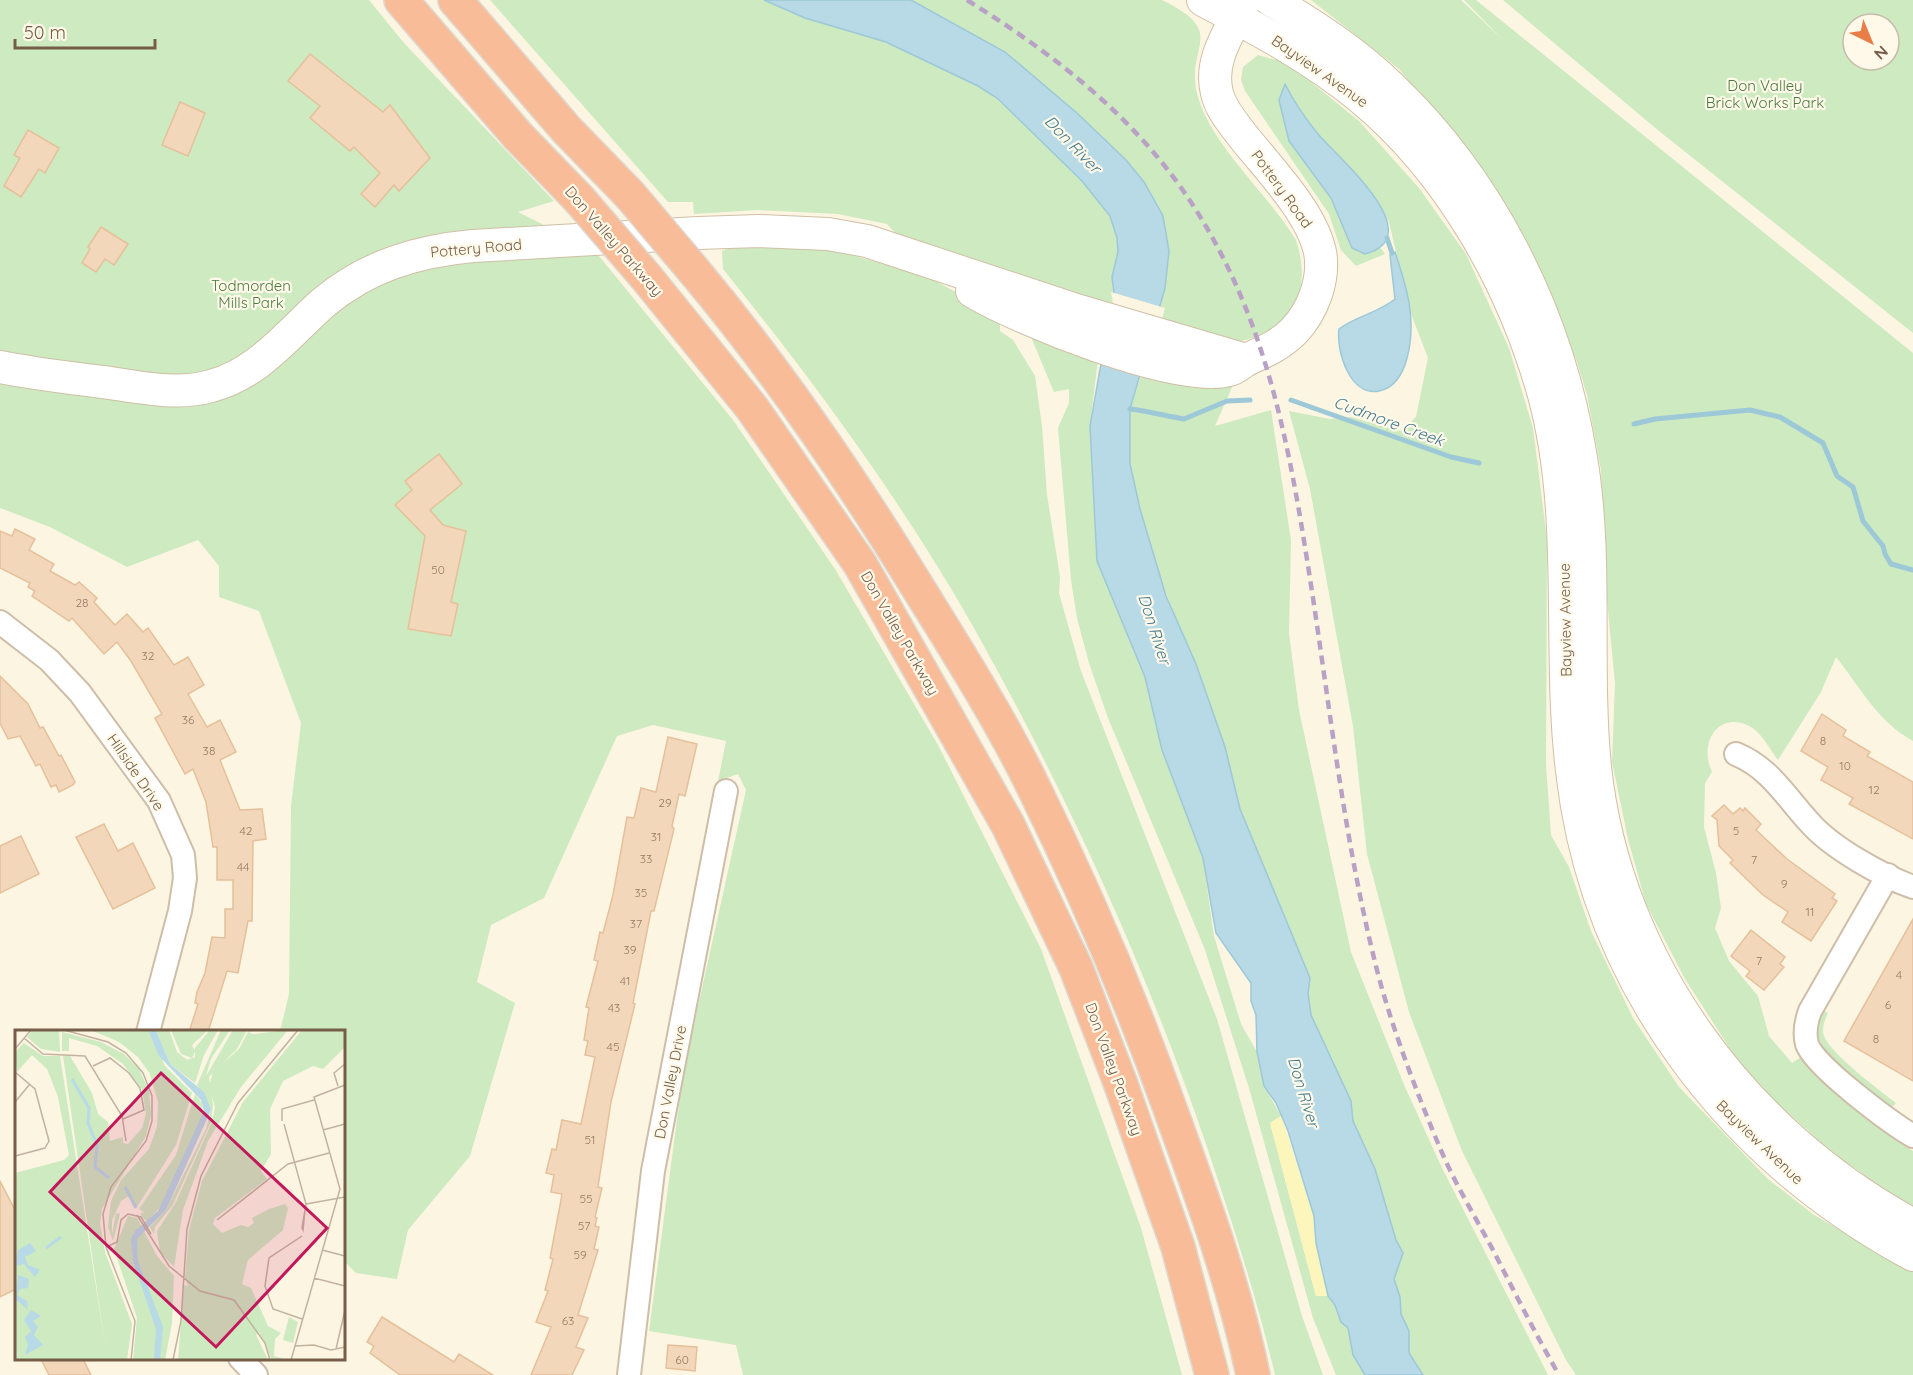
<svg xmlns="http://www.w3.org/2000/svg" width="1913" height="1375" viewBox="0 0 1913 1375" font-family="Quicksand,sans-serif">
	<rect width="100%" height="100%" fill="#fcf5e2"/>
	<g fill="#cdeac1" fill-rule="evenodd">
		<path d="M0,0H369L404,43L554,201L518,212L594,250L733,420L835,569L938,745L1041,949L1141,1228L1182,1375H743L736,1345L649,1331L683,1074L746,790L738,774L718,781L726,741L653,725L617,736L544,898L491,925L477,982L515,1003L470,1156L408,1230L397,1279L356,1273L344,1261V1032L280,1031L289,994L291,806L301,723L259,611L219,597V566L198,540L127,567L50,527L0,508Z"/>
		<path d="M490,0H1162C1231,34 1183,45 1198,97C1212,146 1269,195 1296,240C1315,299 1286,335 1227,344L898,236L887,224L838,214L757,210L694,214L693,202H668Z"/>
		<path d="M1311,0H1461L1503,40L1464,0H1476L1913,353V741C1877,721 1861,688 1836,657L1821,692L1778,760C1769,748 1761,731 1747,725C1716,712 1699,745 1712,772L1705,783L1704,827L1716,873L1721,908L1715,928L1729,961L1758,996L1769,1036L1792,1063L1801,1057C1834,1094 1871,1124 1913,1151V1206L1885,1190L1830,1150L1778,1104L1736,1058L1685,979L1646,904L1628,839L1612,762L1615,684L1605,578L1601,470L1587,395L1576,359L1499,194L1399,69Z"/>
		<path d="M1503,0H1913V333L1659,131ZM1853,24H1889V60H1853Z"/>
		<path d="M1258,55L1276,60L1279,56L1359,121L1419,188L1466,254L1509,348L1533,428L1547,539L1546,764L1551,835L1569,867L1591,931L1633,1018L1679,1087L1768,1179L1814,1215L1913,1272V1375H1576L1566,1360L1462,1151L1409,1012L1367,854L1353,726L1310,489L1289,411L1330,419L1351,417L1401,431L1416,417L1428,358L1410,311L1389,222L1370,190L1319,136L1296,105L1285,85L1289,141L1331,198L1352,248L1371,253L1380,247L1385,254L1356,266L1341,250L1329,214L1245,91L1241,80L1243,67Z"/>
		<path d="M817,245L928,277L1000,316V331L1013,340L1035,376L1042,426L1047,495L1060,577L1059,593L1081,671L1217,1019L1302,1316L1323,1375H1275C1257,1298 1232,1222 1207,1147C1146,967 1067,794 974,628C902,501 814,382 723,269L722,251L736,246Z"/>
		<path d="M1031,337L1098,359L1090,426L1097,561L1145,677L1162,750L1203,859L1214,936L1241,1024L1257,1052L1264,1086L1281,1116L1270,1123L1316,1296H1328L1335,1305L1341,1322L1348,1328L1353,1355L1365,1375H1336L1313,1318L1249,1088L1204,947L1108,718L1089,663L1077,618L1071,580L1058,428L1069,403V389L1054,392Z"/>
		<path d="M1141,376L1193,386L1233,385L1215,426L1271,410L1291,540L1289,634L1299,710L1351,952L1405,1087L1442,1168L1548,1375H1423L1409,1353V1331L1401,1314L1400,1297L1394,1279L1403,1253L1396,1240L1375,1169L1353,1121L1351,1101L1311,1015L1308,993L1310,978C1286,923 1260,867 1240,810C1229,777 1224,743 1212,710C1180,619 1119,509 1130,410C1132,399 1137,387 1141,376Z"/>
		<path d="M1824,1011L1828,1013C1825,1020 1821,1028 1824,1036C1831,1054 1879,1090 1896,1103L1892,1107C1873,1092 1821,1057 1817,1033C1816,1024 1820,1018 1824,1011Z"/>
	</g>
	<path fill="#fdf6bc" d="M1281,1116L1314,1216L1316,1243L1328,1296H1316L1270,1123Z"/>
	<g fill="#b7dae6" stroke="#9dc8d8" stroke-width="1.5">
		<path d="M764,0H911L1005,52L1078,114L1126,160L1144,182L1163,216L1169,251L1165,288L1130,409V464L1140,509L1166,596L1196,664L1225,747L1240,809L1310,978L1308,993L1311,1015L1351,1101L1353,1121L1375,1169L1396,1240L1403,1253L1394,1279L1400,1297L1401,1314L1409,1331V1353L1423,1375H1365L1353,1355L1348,1328L1341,1322L1335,1305L1328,1296L1316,1243L1314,1216L1288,1131L1276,1103L1264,1086L1257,1052L1256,1015L1251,1001V983L1216,933L1203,858L1162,750L1145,677L1097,561L1090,426L1100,369L1116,309L1112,277L1118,252L1117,238L1110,216L1082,181L997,98L978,86L886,42L805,18Z"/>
		<path d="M1285,84C1294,102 1305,118 1318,134C1336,156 1432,236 1365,254L1352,248L1331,198L1289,141L1279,100Z"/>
		<path d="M1395,252C1401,270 1408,291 1410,310C1413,334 1410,385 1379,391C1350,397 1336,351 1339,329C1356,316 1378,313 1395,299L1390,255Z"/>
	</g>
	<path fill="#fcf5e2" d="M1111,292L1165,308L1162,319L1113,304Z"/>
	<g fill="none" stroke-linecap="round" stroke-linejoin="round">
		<g stroke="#9dc8d8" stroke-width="5">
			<path d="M1387,238L1392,253"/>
			<path d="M1291,400L1451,457L1479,463"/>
			<path d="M1130,409C1148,411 1166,416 1184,419L1227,401L1250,400"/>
			<path d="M1634,424L1655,419L1750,410L1780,417L1823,443L1837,476L1853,487L1863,521L1883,546L1885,554L1891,564L1913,570"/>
		</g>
	</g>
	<g fill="#f2d7ba" stroke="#e5c09a" stroke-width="1.5">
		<path d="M310,54L383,112L390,105L430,158L399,191L394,185L375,207L361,194L380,173L354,147L350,151L310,118L320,106L288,81Z"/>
		<path d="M180,102L205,113L188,156L162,145Z"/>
		<path d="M28,130L59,148L45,173L39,169L21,197L4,186L20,158L14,155Z"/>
		<path d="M101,227L128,244L114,265L105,259L96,272L82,263L90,249L88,247Z"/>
		<path d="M439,454L462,484L430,510L443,525L466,531L451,602L458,604L451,636L408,629L425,536L395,505L412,490L405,481Z"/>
		<path d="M15,529L35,539L29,550L54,564L50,571L75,585L79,582L97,598L94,602L115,625L127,614L143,632L148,628L174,665L188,657L204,685L188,694L207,727L220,720L236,752L220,760L240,810L262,809L266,839L253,841L252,921H248L238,973L227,971L208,1032H189L198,1004L195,1003L197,992L205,973L212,937L225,938V909H233V880H217V847H213L206,802L193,769L185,774L155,718L162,714L131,661L117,642L104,654L72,618L69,621L32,596L35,591L28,587L30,583L0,568V531L12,536Z"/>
		<path d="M0,676L28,704L40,728L43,727L59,756L61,755L75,782L73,785L59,792L56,785L51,787L40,764L36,766L20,736L8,739L0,723Z"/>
		<path d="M1822,714L1846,730L1843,736L1870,752L1867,756L1913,782V839L1849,804L1853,798L1821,780L1828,767L1801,751Z"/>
		<path d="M668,737L697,744L685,796L679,794L672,826L674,829L654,911H651L633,1003L635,1004L611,1102L598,1187L602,1188L595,1217L597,1218L595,1226L599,1227L594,1249L598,1250L578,1315L588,1318L576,1347L584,1350L572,1375H531L551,1327L536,1322L548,1291L545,1290L553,1259L550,1258L561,1200L562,1194L551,1192L554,1175L546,1173L552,1149L556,1150L562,1120L581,1124L595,1057L585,1055L588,1041L584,1040L589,1008L586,1007L598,961L594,960L600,932L603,933L613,895L627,817L634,818L641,788L656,792Z"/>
		<path d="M1724,805L1733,814L1740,808L1743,811L1745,808L1761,824L1756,830L1787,859L1835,894L1832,898L1837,901L1811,941L1782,922L1788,912L1763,895L1730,863L1733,860L1719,846L1717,820L1712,816Z"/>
		<path d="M104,824L118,851L133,843L155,888L113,909L76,837Z"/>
		<path d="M21,836L39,874L0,893V846Z"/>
		<path d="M1913,919V1081L1844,1041Z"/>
		<path d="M1751,930L1785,957L1780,964L1784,967L1764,990L1746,976L1750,971L1731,956Z"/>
		<path d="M0,1181L16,1212V1289L0,1297Z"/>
		<path d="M382,1317L454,1362L459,1354L493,1375H400L370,1353L374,1346L367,1342Z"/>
		<path d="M668,1345L697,1347L695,1371L666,1368Z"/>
		<path d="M41,1359H83L91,1375H49Z"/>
	</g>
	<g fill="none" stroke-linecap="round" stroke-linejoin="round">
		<defs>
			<g id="street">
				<path d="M0,622L49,660L80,693L159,801L183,855L185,878L180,911L148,1032"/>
				<path d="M1736,754C1770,768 1786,797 1810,823C1832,848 1882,876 1913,887"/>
				<path d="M1888,875L1810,1011C1806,1022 1804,1033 1807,1044C1814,1066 1891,1123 1913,1136"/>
				<path d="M240,1358L256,1375"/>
				<path d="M629,1375L653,1171L726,791"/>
			</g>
			<g id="secondary">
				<path d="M1203,0C1258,29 1312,58 1360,97C1450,171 1513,284 1544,395C1577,517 1557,646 1572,771C1596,982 1728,1155 1913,1255"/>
				<path d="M1271,0C1313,25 1355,52 1390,86C1493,184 1559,319 1581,458C1598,558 1585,665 1595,767C1616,962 1743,1133 1913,1225"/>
				<path d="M972,291C1018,319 1177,384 1229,370C1236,369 1242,362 1248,359C1266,351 1280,345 1294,331C1313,311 1325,279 1320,252C1311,211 1268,168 1242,135C1233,123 1220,108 1217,93C1208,59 1232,29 1245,0"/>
				<path d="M0,367C34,374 69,378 103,382C139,387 176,396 211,386C258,374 288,334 323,303C367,266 417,251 473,246L698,233L759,231L828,234L867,241L1073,309L1246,360"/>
			</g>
			<g id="highway">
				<path d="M401,0L518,136L579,199"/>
				<path d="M455,0L566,129L630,195"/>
				<path d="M695,272C776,369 846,471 912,578C952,643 995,710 1029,778C1082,885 1129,994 1169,1106C1201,1194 1234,1283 1253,1375"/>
				<path d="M646,277L752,408L860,564L1008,825L1076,968L1120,1082L1178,1247L1212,1375"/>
			</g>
		</defs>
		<use href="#street" stroke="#cebea9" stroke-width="26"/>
		<use href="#secondary" stroke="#d1bfa6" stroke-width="34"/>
		<use href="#highway" stroke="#ded8d3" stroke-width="36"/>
		<use href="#street" stroke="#fff" stroke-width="22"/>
		<use href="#secondary" stroke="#fff" stroke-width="32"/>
		<use href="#highway" stroke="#f8bd98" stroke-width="33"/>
		<path stroke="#b9a1c6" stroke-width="4.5" stroke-dasharray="9 6" stroke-linecap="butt" d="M967,0C1047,50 1121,106 1177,182C1268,308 1290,449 1313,598C1331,718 1345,840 1374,958C1388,1018 1416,1091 1440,1148C1455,1184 1476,1218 1494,1252C1515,1293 1536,1335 1559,1375"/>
		<defs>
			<g id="highway-bridge">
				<path d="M630,195L695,272"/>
				<path d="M579,199L646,277"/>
			</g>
		</defs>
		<use href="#highway-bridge" stroke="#ded8d3" stroke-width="36" stroke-linecap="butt"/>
		<use href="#highway-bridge" stroke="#f8bd98" stroke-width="33"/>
	</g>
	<g text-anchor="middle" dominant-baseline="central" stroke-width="4.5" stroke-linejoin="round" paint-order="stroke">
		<g font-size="12" fill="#947c64">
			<text x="438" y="569">50</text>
			<text x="82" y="602">28</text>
			<text x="148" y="655">32</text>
			<text x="188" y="719">36</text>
			<text x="1823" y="740">8</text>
			<text x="209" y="750">38</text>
			<text x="1845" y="765">10</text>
			<text x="1874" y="789">12</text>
			<text x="665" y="802">29</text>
			<text x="246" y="830">42</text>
			<text x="1736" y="830">5</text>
			<text x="656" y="836">31</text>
			<text x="646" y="858">33</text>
			<text x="1754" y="859">7</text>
			<text x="243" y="866">44</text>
			<text x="1784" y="883">9</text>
			<text x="641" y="892">35</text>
			<text x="1810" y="911">11</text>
			<text x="636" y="923">37</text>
			<text x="630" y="949">39</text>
			<text x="1759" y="960">7</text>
			<text x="1899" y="974">4</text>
			<text x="625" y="980">41</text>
			<text x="1888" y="1004">6</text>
			<text x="614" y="1007">43</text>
			<text x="1876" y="1038">8</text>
			<text x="613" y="1046">45</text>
			<text x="590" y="1139">51</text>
			<text x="586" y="1198">55</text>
			<text x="584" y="1225">57</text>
			<text x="580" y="1254">59</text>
			<text x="568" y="1320">63</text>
			<text x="682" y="1359">60</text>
		</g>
		<g font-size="15" fill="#755d48" stroke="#fff9e9">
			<text transform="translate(1320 71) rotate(35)">Bayview Avenue</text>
			<text transform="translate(1282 189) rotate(54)">Pottery Road</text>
			<text transform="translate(614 241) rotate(49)">Don Valley Parkway</text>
			<text transform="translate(476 248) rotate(-5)">Pottery Road</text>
			<text transform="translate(1565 620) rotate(-91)">Bayview Avenue</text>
			<text transform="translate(900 633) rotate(60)">Don Valley Parkway</text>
			<text transform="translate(136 772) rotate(56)">Hillside Drive</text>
			<text transform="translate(1114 1069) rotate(70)">Don Valley Parkway</text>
			<text transform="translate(670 1082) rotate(-79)">Don Valley Drive</text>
			<text transform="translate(1760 1142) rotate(44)">Bayview Avenue</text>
		</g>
		<g font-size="15" fill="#4b7a40" stroke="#fff9e9">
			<text x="1765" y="85">Don Valley<tspan x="1765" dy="17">Brick Works Park</tspan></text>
			<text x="251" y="285">Todmorden<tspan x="251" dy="17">Mills Park</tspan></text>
		</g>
		<g font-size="16" font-style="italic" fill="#447a90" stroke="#fff9e9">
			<text transform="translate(1073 144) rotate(46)">Don River</text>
			<text transform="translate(1389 421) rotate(20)">Cudmore Creek</text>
			<text transform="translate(1155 629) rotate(72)">Don River</text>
			<text transform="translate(1304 1092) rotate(73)">Don River</text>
		</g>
	</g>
	<g transform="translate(15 1030)">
		<rect width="330" height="330" fill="#fcf5e2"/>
		<path d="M18,0L44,1L45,22L26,19L12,7ZM76,0H134L150,36L177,63L161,115L122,177L114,166L106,171L97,190V205L101,183L105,184L98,211L93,197L96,171L106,150L134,119L142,97L143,72L135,44L123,27L104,12ZM141,0H154L162,22L172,30L180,27V21L177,28L166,24L156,0H193L179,13L177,16L179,19L195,0H203L189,25L180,53L155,34ZM206,0H215L196,29L191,46L218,0H232L222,19L194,47L198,75L196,92L157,176L140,197L139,204L135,197L151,180L191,99L196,80L182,55ZM234,0H240L233,2L238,4L273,0L226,57L193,111L168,180L159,237L145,222L142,201L161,172L197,92L200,77L194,56L198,42L224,19ZM287,0H330V17L308,39L298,36L268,51L255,79L256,124L246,141L252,149L200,188L198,194L207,203L226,195L233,197L239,193L237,188L254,179L270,174L273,178L268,200L233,230L227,254L236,258L253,296L266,303L260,309L259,326L273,330H257L244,302L241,305L253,330H163L169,255L173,256L170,247L174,200L187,151L228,72ZM47,2L86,12L109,24L124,39L134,61L136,85L131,106L87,179L85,194L90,222L117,294L112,330H0V143L49,130L54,125L43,67L32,39L17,25L2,42L0,22L9,13L28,26H45L91,321L48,26H55L77,63L83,84L93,92L95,111L108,107V113L113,114L127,98L131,84L127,59L108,34L82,16L54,8V21H47ZM180,64L187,73L188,86L146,176L132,192L125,184L129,182L124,179L161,125ZM113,186L122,188L142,226L159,246L157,293L150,330H118L122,288L99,219ZM274,287L283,292L278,313L268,310Z" fill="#cdeac1"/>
		<path d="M141,0L155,34L189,62L196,80L151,180L122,209L123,231L148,297L145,330H139L141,299L118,231L116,209L120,201L143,181L189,81L186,70L144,26L134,2ZM15,213L21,221L10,227L13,235L25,240L20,247L9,234L0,236L3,220ZM3,245L14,249L13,258L5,259L2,265L12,271L13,280L3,271L0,273ZM16,280L26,286L18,291L23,297L19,305L28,315L10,325L13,314L10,307L16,301L9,290Z" fill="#b7dae6"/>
		<path fill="none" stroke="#b7dae6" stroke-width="3" d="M57,49L74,78L73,93L82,115L80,137L94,148M110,157L121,178M31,218L46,207"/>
		<path fill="none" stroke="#c2b39f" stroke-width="1.5" d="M49,0L93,12L111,23L128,43L137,66V91L131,111L96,157L88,184L91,217L120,291L116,330M9,8L28,24L70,26L107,86L111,111M0,19L16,0M78,36L95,28L114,43L125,58L129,80L108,89M0,42L20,59L34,111L30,118L0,126M323,56L319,43L330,34M0,72L15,54M267,91V79L299,70M269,94L291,174L287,198L288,200L290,180M308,100L330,94M291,174L330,167M122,185L154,236L185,261L219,270L250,313L255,330M202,190L273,134L314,123M287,206L254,228L250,256L258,279L287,289M91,217L102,212L106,190L113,184L126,187L136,204M307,220L330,226M299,248L330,256M280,316L299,315L316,320L330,317M321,319L330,280M158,330L166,291L172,199L186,146L223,73L283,0M276,330L325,159L299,67L330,55"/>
		<path fill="#c2185b" fill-opacity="0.15" stroke="#c2185b" stroke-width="3" d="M146,43L312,198L201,317L35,162Z"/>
		<rect width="330" height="330" fill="none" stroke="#755d48" stroke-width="3"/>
	</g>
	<g transform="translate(1871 42) rotate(137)"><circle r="28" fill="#fff9e9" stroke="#c8bba9" stroke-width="1.5"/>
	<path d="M0-4.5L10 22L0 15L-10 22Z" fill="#e87d46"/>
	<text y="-9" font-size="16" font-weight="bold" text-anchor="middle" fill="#755d48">N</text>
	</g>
	<path d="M15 39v9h140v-9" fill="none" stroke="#755d48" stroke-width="3"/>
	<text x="24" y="39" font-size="18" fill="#755d48" stroke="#fff9e9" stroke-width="4.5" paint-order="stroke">50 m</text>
</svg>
